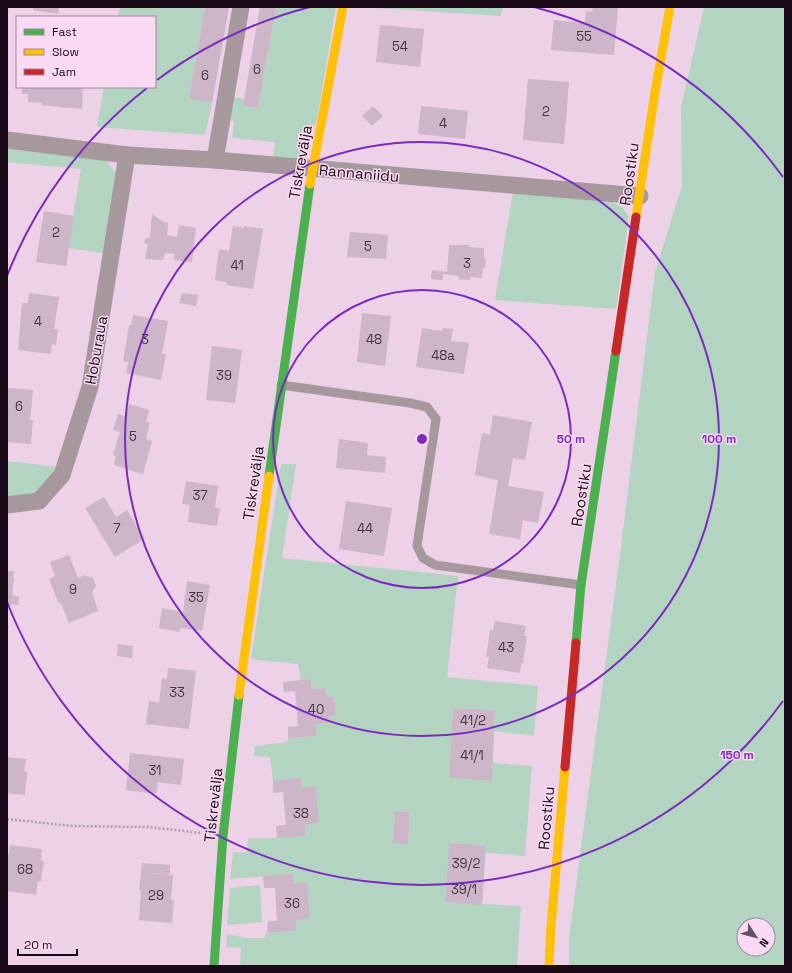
<svg xmlns="http://www.w3.org/2000/svg" width="792" height="973" viewBox="0 0 792 973" font-family="'Space Grotesk',sans-serif">
	<rect width="100%" height="100%" fill="#ecd1e7"/>
	<g fill="#b3d4c0" fill-rule="evenodd">
		<path d="M120,7H205L189,99L212,103L205,135L97,127L104,87H155V17H118Z"/>
		<path d="M276,7H336L317,119L303,155L297,160L273,159L275,142L232,138L234,121L228,120L232,97L244,99L243,106L258,108Z"/>
		<path d="M358,7H503L501,16Z"/>
		<path d="M704,7H785V966H569V938L620,554L655,272L682,186L681,107ZM744,925H768V949H744Z"/>
		<path d="M7,149L105,159L116,173L104,253L68,248L81,169L7,162Z"/>
		<path d="M513,192L611,202L622,207L629,216L616,309L495,300Z"/>
		<path d="M7,461L59,467L35,495L7,501Z"/>
		<path d="M281,464H296L282,558L458,576L447,677L538,686L534,736L494,731L495,710L453,708L449,778L491,781L493,763L532,766L525,856L486,853V845L449,843L445,902L521,906L517,966H240L241,948L226,947L227,934L247,938H264L267,933L296,931V920L310,919L307,882L293,884V874L230,879L233,852L247,853L248,839L306,836L305,825L319,823L316,788H302L301,778L273,781L270,757L254,756L255,746L287,742L288,738L317,736L315,724L330,723L329,715L336,714L334,697H327L326,688L312,689L311,679L301,680L298,664L257,660L251,658ZM395,811L410,812L408,843H393Z"/>
		<path d="M260,885L262,922L227,925L230,888Z"/>
	</g>
	<g fill="#ccb6c7">
		<path d="M33,7H59L58,14L33,10Z"/>
		<path d="M205,7H229L212,103L189,99Z"/>
		<path d="M260,7H276L258,108L243,106Z"/>
		<path d="M593,7H618L614,55L551,50L554,20L585,23L586,11L592,12Z"/>
		<path d="M380,25L424,29L420,67L376,62Z"/>
		<path d="M528,79L569,82L564,144L523,140Z"/>
		<path d="M22,87H83L82,109L42,105V103L28,102V94H22Z"/>
		<path d="M373,106L383,116L372,126L362,116Z"/>
		<path d="M421,106L468,111L465,139L418,134Z"/>
		<path d="M44,211L74,216L66,266L36,262Z"/>
		<path d="M152,214L162,221L168,223L167,235L177,237L179,225L196,228L192,262L174,260L175,254L165,253L163,260L145,259L148,244L144,243L146,238H150Z"/>
		<path d="M233,226L244,228V226L263,229L253,289L226,285L227,282L215,280L219,249L229,251Z"/>
		<path d="M350,232L388,235L386,259L347,257Z"/>
		<path d="M449,245H469V247L484,248V258H486L485,268H483L482,278L470,277V280L459,279V276L443,274V280L431,279L432,270L447,272Z"/>
		<path d="M29,293L59,297L54,329H58L56,345L52,344L50,354L18,350L22,303H28Z"/>
		<path d="M182,293L198,295L196,306L179,303Z"/>
		<path d="M362,313L391,316L385,366L357,362Z"/>
		<path d="M133,315L168,321L162,354H166L161,380L126,373L128,362L123,361L129,325H131Z"/>
		<path d="M422,328L442,331L443,328L453,329L451,341L469,343L464,374L416,367Z"/>
		<path d="M212,346L242,350L235,403L206,400Z"/>
		<path d="M7,388L33,390L30,420H33L31,444L7,442Z"/>
		<path d="M129,404L149,410L146,422L150,423L146,439L152,441L143,474L114,465L116,456L113,455L120,432L113,430L118,414L125,416Z"/>
		<path d="M493,415L532,422L525,460L513,458L508,486L544,492L538,523L523,520L520,539L489,534L498,480L475,475L482,433L490,435Z"/>
		<path d="M339,439L368,443L367,455L386,457L385,473L336,468Z"/>
		<path d="M186,481L218,486L215,508H220L217,526L188,522L190,505L182,504Z"/>
		<path d="M104,497L116,517L127,510L144,539L115,557L85,508Z"/>
		<path d="M346,501L392,508L384,556L339,549Z"/>
		<path d="M69,555L78,578L84,575L93,578L96,586L92,592L98,611L69,623L61,603L59,604L49,579L55,576L50,562Z"/>
		<path d="M7,571H14L13,578H14L12,595L19,597L18,605L11,604L10,606H7Z"/>
		<path d="M187,581L210,585L202,631L180,628V632L159,628L162,608L183,612Z"/>
		<path d="M495,621L526,626L524,636H527L523,663H521L520,673L487,668L489,657H486L490,630L493,631Z"/>
		<path d="M118,644L133,646L132,658L117,656Z"/>
		<path d="M168,668L196,671L189,729L146,724L149,701L159,703L162,678L167,679Z"/>
		<path d="M311,679L312,689L326,688L327,697H334L336,715H329L330,723L315,724L317,736L288,738V727L298,726L296,699L295,691L284,692L283,682Z"/>
		<path d="M453,708L495,710L492,781L449,778Z"/>
		<path d="M130,753L184,759L181,785L158,782L156,794L126,790Z"/>
		<path d="M7,757L26,759L24,771H27L25,795L7,793Z"/>
		<path d="M301,778L302,788L316,787L319,823L305,825L306,836L277,838L276,826L286,825L283,792L273,793V781Z"/>
		<path d="M395,811L410,812L408,844L393,843Z"/>
		<path d="M449,843L486,845L482,905L445,902Z"/>
		<path d="M10,845L42,849L41,860L44,861L41,881H38L36,895L7,891V854H9Z"/>
		<path d="M142,863L170,865V874L147,873L173,875L171,900H174L172,923L139,920L141,890H139Z"/>
		<path d="M293,874V884L307,882L310,919L296,920V931L267,933L268,921H277L275,888H264L263,876Z"/>
	</g>
	<g fill="none" stroke-linecap="round" stroke-linejoin="round">
		<path stroke="#ad9ea6" stroke-width="2.5" stroke-dasharray="2 2" stroke-linecap="butt" d="M7,819L72,826L148,827L202,833"/>
		<path stroke="#a6989c" stroke-width="9" d="M281,385L410,403L427,407L436,419L417,546L423,558L435,565L581,585"/>
		<g stroke="#a6989c" stroke-width="17">
			<path d="M7,140L127,155L215,160L640,196"/>
			<path d="M215,160L241,7"/>
			<path d="M7,505L39,501L62,475L90,387L127,155"/>
		</g>
		<g stroke="#4caf50" stroke-width="9">
			<path d="M269,476L310,184"/>
			<path d="M576,643L581,585L616,351"/>
			<path d="M214,966L223,836L239,695"/>
		</g>
		<g stroke="#ffc107" stroke-width="9">
			<path d="M310,184L343,7"/>
			<path d="M636,217L655,92L670,7"/>
			<path d="M239,695L269,476"/>
			<path d="M549,966L551,926L565,767"/>
		</g>
		<g stroke="#c62828" stroke-width="9">
			<path d="M616,351L636,217"/>
			<path d="M565,767L576,643"/>
		</g>
	</g>
	<g fill="none" stroke="#7b2cbf" stroke-width="2">
		<circle cx="422" cy="439" r="149"/>
		<circle cx="422" cy="439" r="297"/>
		<path d="M783 701A446 446 0 0 1 7 602M7 276A446 446 0 0 1 147 88M157 80A446 446 0 0 1 310 7M534 7A446 446 0 0 1 783 177"/>
	</g>
	<g text-anchor="middle" dominant-baseline="central" stroke-width="3" stroke-linejoin="round" paint-order="stroke">
		<g font-size="13" fill="#473544">
			<text x="584" y="36">55</text>
			<text x="400" y="46">54</text>
			<text x="257" y="69">6</text>
			<text x="205" y="75">6</text>
			<text x="546" y="111">2</text>
			<text x="443" y="123">4</text>
			<text x="56" y="232">2</text>
			<text x="368" y="246">5</text>
			<text x="467" y="263">3</text>
			<text x="237" y="265">41</text>
			<text x="38" y="321">4</text>
			<text x="145" y="339">3</text>
			<text x="374" y="339">48</text>
			<text x="443" y="355">48a</text>
			<text x="224" y="375">39</text>
			<text x="19" y="406">6</text>
			<text x="133" y="436">5</text>
			<text x="200" y="495">37</text>
			<text x="117" y="528">7</text>
			<text x="365" y="528">44</text>
			<text x="73" y="589">9</text>
			<text x="196" y="597">35</text>
			<text x="506" y="647">43</text>
			<text x="177" y="692">33</text>
			<text x="316" y="709">40</text>
			<text x="473" y="720">41/2</text>
			<text x="472" y="755">41/1</text>
			<text x="155" y="770">31</text>
			<text x="301" y="813">38</text>
			<text x="466" y="863">39/2</text>
			<text x="25" y="869">68</text>
			<text x="464" y="889">39/1</text>
			<text x="156" y="895">29</text>
			<text x="292" y="903">36</text>
		</g>
		<g font-size="15" fill="#1b0a18" stroke="#f9daf2">
			<text transform="translate(300 162) rotate(-80)">Tiskrevälja</text>
			<text transform="translate(359 173) rotate(5)">Rannaniidu</text>
			<text transform="translate(629 174) rotate(-82)">Roostiku</text>
			<text transform="translate(96 350) rotate(-80)">Hoburaua</text>
			<text transform="translate(253 483) rotate(-82)">Tiskrevälja</text>
			<text transform="translate(581 495) rotate(-81)">Roostiku</text>
			<text transform="translate(213 805) rotate(-84)">Tiskrevälja</text>
			<text transform="translate(546 818) rotate(-85)">Roostiku</text>
		</g>
	</g>
	<circle cx="422" cy="439" r="6" fill="#7b2cbf" stroke="#f9daf2" stroke-width="2"/>
	<g font-size="12" text-anchor="middle" font-weight="bold" fill="#7b2cbf" stroke="#f9daf2" stroke-width="3" stroke-linejoin="round" paint-order="stroke">
		<text x="571" y="443">50 m</text>
		<text x="719" y="443">100 m</text>
		<text x="737" y="759">150 m</text>
	</g>
	<rect width="792" height="973" fill="none" stroke="#1b0a18" stroke-width="16"/>
	<rect x="16" y="16" width="140" height="72" fill="#f9daf2" stroke="#a0879b"/>
	<rect x="24" y="29" width="20" height="6" fill="#4caf50" stroke="#a0879b"/>
	<text x="52" y="36" font-size="12" fill="#1b0a18">Fast</text>
	<rect x="24" y="49" width="20" height="6" fill="#ffc107" stroke="#a0879b"/>
	<text x="52" y="56" font-size="12" fill="#1b0a18">Slow</text>
	<rect x="24" y="69" width="20" height="6" fill="#c62828" stroke="#a0879b"/>
	<text x="52" y="76" font-size="12" fill="#1b0a18">Jam</text>
	<g transform="translate(756 937) rotate(126)"><circle r="19" fill="#f9daf2" stroke="#a0879b"/>
	<path d="M0-3L7 15L0 10L-7 15Z" fill="#645060"/>
	<text y="-6" font-size="11" font-weight="bold" text-anchor="middle" fill="#1b0a18">N</text>
	</g>
	<path d="M18 949v6h59v-6" fill="none" stroke="#1b0a18" stroke-width="2"/>
	<text x="24" y="949" font-size="12" fill="#1b0a18" stroke="#f9daf2" stroke-width="3" paint-order="stroke">20 m</text>
</svg>
